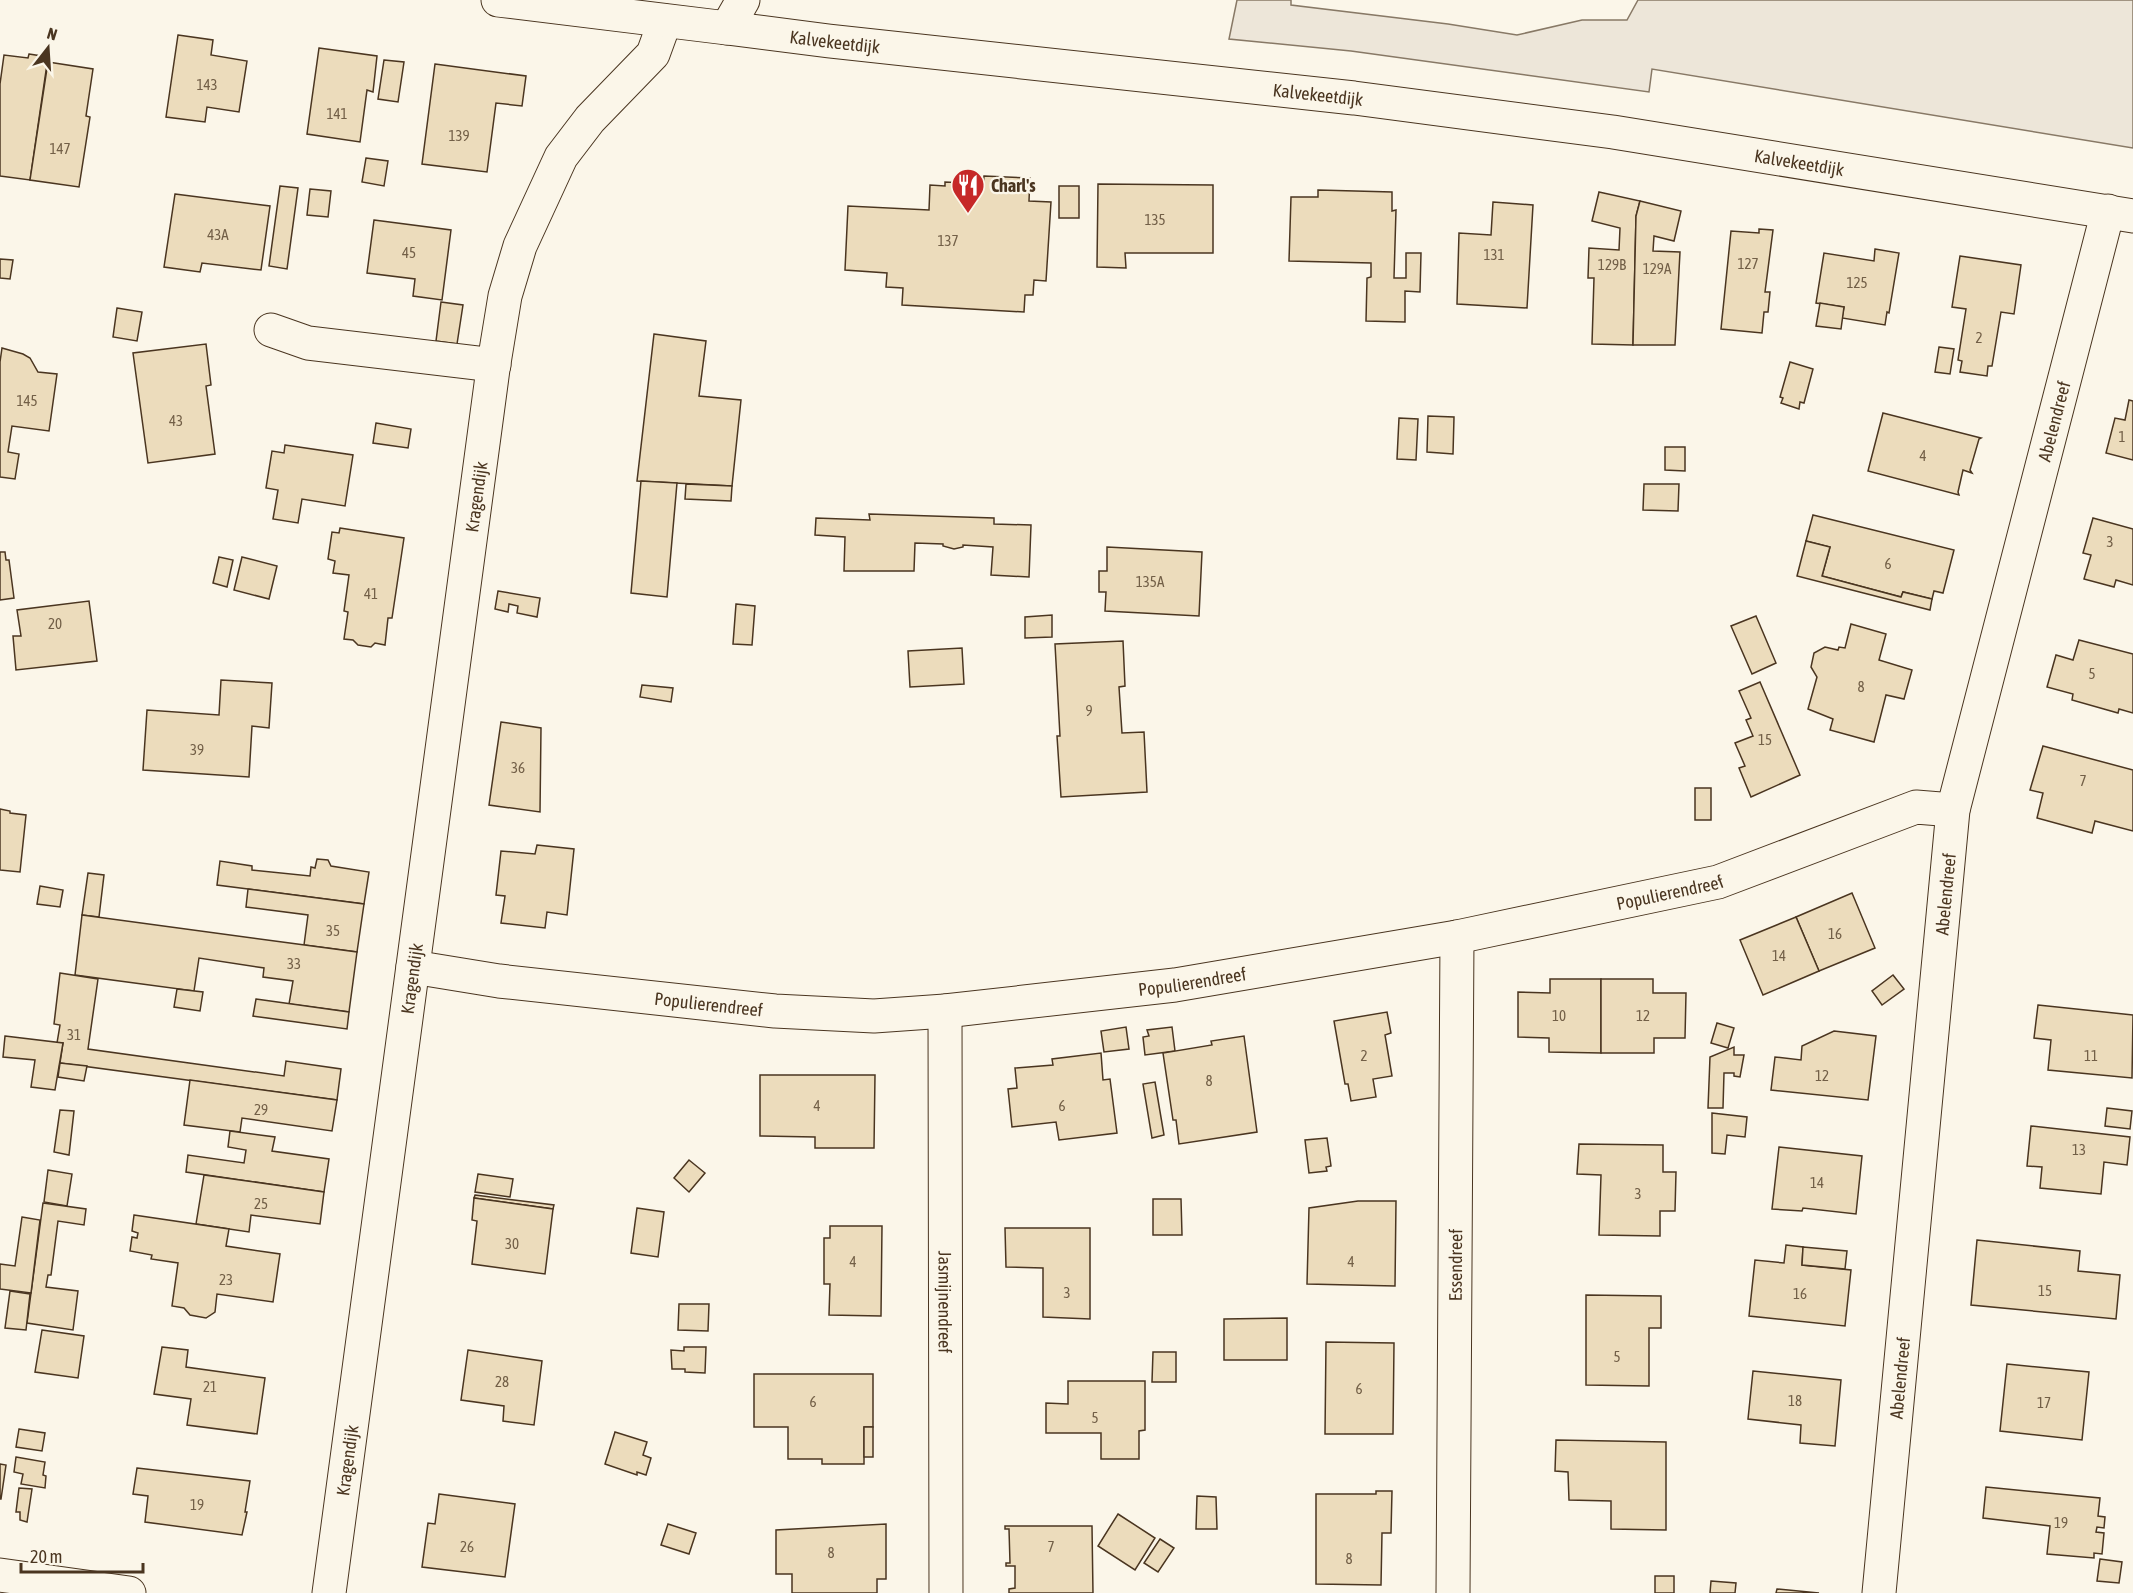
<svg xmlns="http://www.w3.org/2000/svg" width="2133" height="1593" viewBox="0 0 2133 1593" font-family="'Asap Condensed',sans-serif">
	<rect width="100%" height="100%" fill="#fbf6e9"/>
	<path fill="#ede6d9" stroke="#887966" stroke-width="1.5" d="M1237,0H1291V5L1448,24L1517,35L1582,20H1627L1638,0H2133V148L1652,69L1649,92L1351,51L1229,39Z"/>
	<g fill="#ecdcbc" stroke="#4a3520" stroke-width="1.5">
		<path d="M178,35L213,40L211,55L247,61L239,112L207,107L205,122L166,117Z"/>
		<path d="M319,48L377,56L373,92L367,90L360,142L307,134Z"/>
		<path d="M29,54L48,57L30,180L0,176V84L4,55L28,58Z"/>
		<path d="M384,60L404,62L398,102L378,99Z"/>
		<path d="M48,62L93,69L86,116L90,117L79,187L30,180Z"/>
		<path d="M435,64L526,76L522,106L496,103L487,172L422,164Z"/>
		<path d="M366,158L388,161L384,186L362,182Z"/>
		<path d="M984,176L1030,178L1029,201L1051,202L1046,281L1034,280L1033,295H1025L1024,312L902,305L903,288L886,287L887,273L845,270L848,206L929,210L930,185L945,186V182L966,183V187H983Z"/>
		<path d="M1098,184L1213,185V253H1125L1126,268L1097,267Z"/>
		<path d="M280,186L298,188L287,269L269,266Z"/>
		<rect x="1059" y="186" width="20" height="32"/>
		<path d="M310,189L331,191L328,217L307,215Z"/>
		<path d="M1318,190L1392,192V211L1396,210L1394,278H1406V253H1421L1420,292L1405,291V322L1366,321L1367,278L1371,277V263L1289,261L1291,197H1318Z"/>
		<path d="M1599,192L1640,201L1636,216L1633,345L1592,344L1594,278H1588L1589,248L1619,250L1620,228L1592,221Z"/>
		<path d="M175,194L270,206L261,270L202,263L200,272L164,267Z"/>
		<path d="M1640,201L1681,211L1674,241L1654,236L1653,251L1680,252L1675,345H1633L1636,216Z"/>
		<path d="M1493,202L1533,205L1527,308L1457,304L1459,233L1491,235Z"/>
		<path d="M374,220L451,230L442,300L413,296L415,279L367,273Z"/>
		<path d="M1759,229L1773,230L1765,292H1770L1768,312H1764L1762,333L1721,329L1731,231L1759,233Z"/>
		<path d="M1875,249L1899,253L1889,313L1887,312L1885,325L1842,318L1844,307L1816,303L1824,253L1874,261Z"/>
		<path d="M1960,256L2021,265L2014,314L2001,312L1992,366H1988L1987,376L1960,372L1962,361L1958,360L1966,309L1952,307Z"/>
		<path d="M0,259L13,260L10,279L0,278Z"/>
		<path d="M441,302L463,305L457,344L436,341Z"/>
		<path d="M1820,303L1844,307L1841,329L1816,326Z"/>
		<path d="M117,308L142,312L137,341L113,337Z"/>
		<path d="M654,334L706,341L699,396L741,400L732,486L637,481Z"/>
		<path d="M206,344L211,385L206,386L215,454L148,463L133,353Z"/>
		<path d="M1939,347L1954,349L1950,374L1935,372Z"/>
		<path d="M2,348L23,354L30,358L38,372L57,374L49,431L12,426L8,452L19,454L15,479L0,477V362Z"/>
		<path d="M1790,362L1813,369L1804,403L1800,402L1799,409L1781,403L1783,398L1780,397Z"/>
		<path d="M2129,400L2133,401V460L2106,453L2115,418L2125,420Z"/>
		<path d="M1883,413L1981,438L1979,439L1970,470L1972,473L1963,470L1958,492L1959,495L1868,471Z"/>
		<path d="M1428,416L1454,417L1453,454L1427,452Z"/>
		<path d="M1399,418L1418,419L1416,460L1397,459Z"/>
		<path d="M376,423L411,429L408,448L373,443Z"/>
		<path d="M285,445L353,455L345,506L302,499L298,523L273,519L278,490L266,488L272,451L284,453Z"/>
		<path d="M1665,447H1685V471L1665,470Z"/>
		<path d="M641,481L677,483L667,597L631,593Z"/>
		<path d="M686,484L732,486L731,501L685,499Z"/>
		<path d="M1644,484H1679L1678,511L1643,510Z"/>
		<path d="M869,514L994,518V524L1031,525L1029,577L991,575L993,547L963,545V547L954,549L943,546V544L915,543L914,571H844L845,537L815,535L816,518L870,520Z"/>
		<path d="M1813,515L1954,550L1943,593L1934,591L1932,599L1903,592L1901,597L1822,576L1830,547L1806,541Z"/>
		<path d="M2093,518L2133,529V585L2116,580L2114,587L2084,579L2091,555L2083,553Z"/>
		<path d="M340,528L404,538L392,618H388L385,645L375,643L371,647L358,645L353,640L344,639L348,612L344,611L349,575L333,573L335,561L328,559L332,532L339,533Z"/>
		<path d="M1806,541L1830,547L1822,576L1901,597L1903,592L1932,599L1930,610L1797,576Z"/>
		<path d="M1107,547L1202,552L1199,616L1105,611L1106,592H1099V571H1107Z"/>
		<path d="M0,552H5L6,560H9L14,598L0,600Z"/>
		<path d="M219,557L233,560L227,587L213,583Z"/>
		<path d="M242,557L277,566L269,599L234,590Z"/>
		<path d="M498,591L540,598L537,617L517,613L518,606L509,604L508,612L495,609Z"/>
		<path d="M89,601L97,661L16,670L13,636H21L17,610Z"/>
		<path d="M736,604L755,606L752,645L733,644Z"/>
		<path d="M1052,615V637L1025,638V617Z"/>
		<path d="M1756,616L1776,663L1752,674L1731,626Z"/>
		<path d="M1851,624L1886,634L1879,660L1912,670L1904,699L1886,695L1874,742L1830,730L1833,719L1808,709L1817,677L1811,667L1814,653L1825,647L1838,650L1839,647L1845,648Z"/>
		<path d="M2079,640L2133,654V713L2119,709L2118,713L2072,700L2073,694L2047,687L2056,655L2073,660Z"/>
		<path d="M1123,641L1125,686L1119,687L1122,733L1144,732L1147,792L1061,797L1057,736H1060L1055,644Z"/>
		<path d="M962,648L964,684L910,687L908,651Z"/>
		<path d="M221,680L272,683L269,728L252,726L249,777L143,770L147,710L219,715Z"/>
		<path d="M1760,682L1800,775L1751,797L1739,768L1745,766L1735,743L1753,736L1746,720L1751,718L1739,691Z"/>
		<path d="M642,685L673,688L671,702L640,697Z"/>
		<path d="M501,722L541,728L540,812L489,805Z"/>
		<path d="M2043,746L2133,770V831L2095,821L2092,833L2037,818L2043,793L2030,790Z"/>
		<rect x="1695" y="788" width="16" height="32"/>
		<path d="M0,809L10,811V813L26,815L20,872L0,870Z"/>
		<path d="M537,845L574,849L567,915L547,912L545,928L501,923L505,896L496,895L501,851L535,854Z"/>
		<path d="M317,859L328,860L331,866L369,872L364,904L217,885L220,861L252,866V870L310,876L311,867L315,868Z"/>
		<path d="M88,873L104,875L99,917L82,915Z"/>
		<path d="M40,886L63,890L60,907L37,904Z"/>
		<path d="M248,889L364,904L357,952L304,945L308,915L246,907Z"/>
		<path d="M1852,893L1875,948L1819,971L1796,917Z"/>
		<path d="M82,915L357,952L349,1012L289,1004L293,981L263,977L264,968L199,958L194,991L75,975Z"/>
		<path d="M1796,917L1819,971L1763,995L1740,940Z"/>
		<path d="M60,973L98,979L88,1049L284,1076L286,1061L341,1069L337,1100L60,1063L63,1043H57L60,1025L54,1024Z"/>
		<path d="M1893,975L1904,989L1882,1005L1872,991Z"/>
		<path d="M1550,979H1601V1053L1549,1052V1038L1518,1037V992L1550,993Z"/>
		<path d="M1601,979H1653V993H1686L1685,1038H1654V1053H1601Z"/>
		<path d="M177,989L203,992L200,1011L174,1007Z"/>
		<path d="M256,999L349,1012L347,1029L253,1016Z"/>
		<path d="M2038,1005L2133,1015L2132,1078L2048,1070L2051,1040L2034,1038Z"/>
		<path d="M1387,1012L1391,1033L1385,1035L1392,1076L1373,1079L1376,1097L1351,1101L1348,1084H1345L1334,1021Z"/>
		<path d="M1717,1023L1734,1028L1728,1048L1711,1043Z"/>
		<path d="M1126,1027L1129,1049L1104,1052L1101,1031Z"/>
		<path d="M1172,1027L1175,1051L1145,1055L1143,1037L1149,1036L1147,1030Z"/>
		<path d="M1834,1031L1876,1036L1868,1100L1771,1090L1775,1057L1801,1060L1802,1046Z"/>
		<path d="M5,1036L63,1043L55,1090L31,1087L35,1060L3,1057Z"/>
		<path d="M1244,1036L1257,1132L1179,1144L1176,1120H1173L1163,1053L1212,1045L1211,1041Z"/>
		<path d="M1734,1047V1055H1744L1740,1077L1734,1076V1073H1724L1723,1108H1708L1710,1057Z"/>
		<path d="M1101,1053L1103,1080L1110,1079L1117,1133L1059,1140L1056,1122L1012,1127L1008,1089L1017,1088L1015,1068L1053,1065L1052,1059Z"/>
		<path d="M60,1063L87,1066L84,1081L58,1077Z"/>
		<path d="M760,1075H875L874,1148H815V1137L760,1136Z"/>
		<path d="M190,1080L337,1100L332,1131L242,1118L240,1132L184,1125Z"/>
		<path d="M1155,1082L1164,1135L1152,1138L1143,1084Z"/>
		<path d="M2107,1108L2132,1111L2130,1129L2105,1126Z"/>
		<path d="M60,1110L74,1111L69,1155L54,1152Z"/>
		<path d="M1712,1113L1747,1117L1745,1137L1727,1135L1725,1154L1712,1153Z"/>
		<path d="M2031,1126L2130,1137L2127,1165L2104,1162L2101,1194L2040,1188L2042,1167L2027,1166Z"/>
		<path d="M230,1131L275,1137L272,1151L329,1159L324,1192L186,1172L188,1155L244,1163L246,1150L228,1147Z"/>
		<path d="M1327,1138L1331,1166L1326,1167L1327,1171L1309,1173L1305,1140Z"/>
		<path d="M1579,1144L1663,1145V1172H1676L1675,1211H1660V1236L1599,1235L1601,1175L1577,1174Z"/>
		<path d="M1779,1147L1862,1156L1856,1214L1803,1208L1802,1211L1772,1209Z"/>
		<path d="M689,1160L705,1173L689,1192L674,1178Z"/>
		<path d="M48,1170L72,1174L67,1206L44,1202Z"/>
		<path d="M478,1174L513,1179L510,1197L475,1192Z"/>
		<path d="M204,1175L324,1192L320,1224L251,1215L249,1232L196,1224Z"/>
		<path d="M475,1195L554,1205L553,1209L474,1198Z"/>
		<path d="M474,1198L553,1209L545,1274L472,1264L477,1221L472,1220Z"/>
		<path d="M1153,1199H1181L1182,1235H1153Z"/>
		<path d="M1358,1201H1396L1395,1286L1307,1284L1309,1208Z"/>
		<path d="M43,1203L86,1209L84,1225L58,1221L51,1275H48L46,1287L78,1291L73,1330L27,1323Z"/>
		<path d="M637,1208L664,1212L658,1257L631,1253Z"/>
		<path d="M134,1215L229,1229L226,1246L280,1254L273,1302L217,1294L215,1312L206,1318L190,1315L184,1308L172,1306L178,1263L151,1259L152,1255L130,1251L132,1237L137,1238L138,1233L132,1231Z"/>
		<path d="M22,1217L40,1220L31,1293L0,1289V1264L15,1266Z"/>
		<path d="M830,1226H882L881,1316L829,1315L830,1284H824V1238H830Z"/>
		<path d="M1005,1228H1090V1319L1043,1317V1268L1006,1267Z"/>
		<path d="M1977,1240L2080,1251L2078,1271L2120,1275L2116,1319L1971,1305Z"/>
		<path d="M1786,1245L1803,1247L1802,1265L1851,1270L1845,1326L1749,1316L1755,1260L1784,1263Z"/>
		<path d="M1803,1247L1847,1251L1845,1269L1802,1265Z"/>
		<path d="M10,1291L30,1294L26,1330L5,1328Z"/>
		<path d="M1586,1295L1661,1296V1328H1649V1386L1586,1385Z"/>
		<path d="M679,1304H709L708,1331L678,1330Z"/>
		<path d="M1287,1318V1360H1224V1319Z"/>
		<path d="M42,1330L84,1336L78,1378L35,1372Z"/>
		<path d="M1326,1342L1394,1343L1393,1434H1325Z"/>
		<path d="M162,1347L188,1350L186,1367L265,1378L257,1434L187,1425L191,1399L154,1394Z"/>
		<path d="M684,1347H706L705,1373L685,1372V1369H672L671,1350L684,1351Z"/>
		<path d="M468,1350L542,1361L534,1425L503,1421L504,1406L461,1400Z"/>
		<path d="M1153,1352H1176V1382H1152Z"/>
		<path d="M2007,1364L2089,1372L2082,1440L2000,1431Z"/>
		<path d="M1753,1371L1841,1380L1835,1446L1800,1443L1801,1425L1748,1419Z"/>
		<path d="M754,1374H873V1427H864V1464H822V1459H788V1427H754Z"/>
		<path d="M1068,1381H1145V1430L1139,1431V1459H1101V1433H1046V1403L1068,1404Z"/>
		<rect x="864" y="1427" width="9" height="30"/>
		<path d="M19,1429L45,1433L42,1451L16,1447Z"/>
		<path d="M615,1432L647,1442L643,1455L651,1458L646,1475L637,1472V1475L605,1464Z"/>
		<path d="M1556,1440L1666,1442V1530L1611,1529V1501L1569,1500L1568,1472L1555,1471Z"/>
		<path d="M16,1457L45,1462L43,1475L46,1476L45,1488L21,1484L23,1474L14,1472Z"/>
		<path d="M0,1464L6,1465L1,1499H0Z"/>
		<path d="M137,1468L250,1481L245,1512H247L242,1535L145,1522L148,1496L133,1494Z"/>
		<path d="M1986,1487L2100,1498L2098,1516L2105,1517L2104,1528L2097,1527L2096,1532L2104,1533L2102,1554L2094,1553V1558L2047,1554L2050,1526L1983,1518Z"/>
		<path d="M19,1488L32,1489L27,1522L20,1520V1512H16Z"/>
		<path d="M1376,1491H1392L1391,1533H1382L1381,1585L1316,1584V1494H1376Z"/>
		<path d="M439,1494L515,1504L505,1577L422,1567L428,1523L435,1524Z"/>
		<path d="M1197,1496L1216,1497L1217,1529H1196Z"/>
		<path d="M1118,1514L1155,1538L1135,1570L1098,1546Z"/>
		<path d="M668,1524L696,1533L689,1554L661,1545Z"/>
		<path d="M886,1524V1579H877V1593H792V1574H776V1530Z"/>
		<path d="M1005,1526H1092L1093,1593H1009V1589L1015,1588V1566H1006V1563H1010L1009,1529H1005Z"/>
		<path d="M1160,1539L1174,1548L1158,1572L1144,1563Z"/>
		<path d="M2100,1559L2122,1562L2119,1583L2097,1581Z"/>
		<rect x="1655" y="1576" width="19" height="17"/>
		<path d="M1711,1581L1736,1583L1735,1593H1710Z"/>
		<path d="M1777,1589L1819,1593H1776Z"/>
	</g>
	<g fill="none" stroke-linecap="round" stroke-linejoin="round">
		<defs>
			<g id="minor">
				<path id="s1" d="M743,0L727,28L829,41L1354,98L1613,132L2133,216"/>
				<path d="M271,330L308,343L494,365"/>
				<path id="s2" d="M413,967L499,981L775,1011L874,1016L945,1011L1175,985L1457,937L1718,882L1916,807L1953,810"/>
				<path id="s3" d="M945,1011L946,1593"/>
				<path d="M0,1575L129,1593"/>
				<path id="s4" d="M329,1593L493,369L505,296L520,246L561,157L590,119L653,54L665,21"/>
				<path id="s5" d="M1453,1593L1457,937"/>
				<path id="s6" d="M1879,1593L1953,810L2108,211"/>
			</g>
			<path id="tertiary" d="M498,0L727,28"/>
		</defs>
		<use href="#minor" stroke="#4a3520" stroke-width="35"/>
		<use href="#tertiary" stroke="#4a3520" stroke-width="35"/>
		<use href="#minor" stroke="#fbf6e9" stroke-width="33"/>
		<use href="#tertiary" stroke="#fbf6e9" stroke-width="33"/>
	</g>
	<defs>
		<symbol id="restaurant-pin" viewBox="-11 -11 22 30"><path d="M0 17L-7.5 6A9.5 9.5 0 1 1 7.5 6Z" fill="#c62828" stroke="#fbf6e9"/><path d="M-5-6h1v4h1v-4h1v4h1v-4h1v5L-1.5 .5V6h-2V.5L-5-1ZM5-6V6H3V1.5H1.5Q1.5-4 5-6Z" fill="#fff"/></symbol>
	</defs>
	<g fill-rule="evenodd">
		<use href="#restaurant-pin" x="949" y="166" width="38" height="52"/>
	</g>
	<g text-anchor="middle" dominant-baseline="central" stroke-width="4.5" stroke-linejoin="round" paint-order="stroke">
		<g font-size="15" fill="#725f47">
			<text x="207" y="84">143</text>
			<text x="337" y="113">141</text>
			<text x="459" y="135">139</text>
			<text x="60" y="148">147</text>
			<text x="1155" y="219">135</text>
			<text x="218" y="234">43A</text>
			<text x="948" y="240">137</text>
			<text x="409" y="252">45</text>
			<text x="1494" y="254">131</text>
			<text x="1748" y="263">127</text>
			<text x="1612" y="264">129B</text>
			<text x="1657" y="268">129A</text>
			<text x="1857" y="282">125</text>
			<text x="1979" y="337">2</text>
			<text x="27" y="400">145</text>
			<text x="176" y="420">43</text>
			<text x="2122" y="436">1</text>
			<text x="1923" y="455">4</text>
			<text x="2110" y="541">3</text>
			<text x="1888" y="563">6</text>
			<text x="1150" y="581">135A</text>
			<text x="371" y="593">41</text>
			<text x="55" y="623">20</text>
			<text x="2092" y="673">5</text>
			<text x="1861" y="686">8</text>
			<text x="1089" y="710">9</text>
			<text x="1765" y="739">15</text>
			<text x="197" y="749">39</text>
			<text x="518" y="767">36</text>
			<text x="2083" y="780">7</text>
			<text x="333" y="930">35</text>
			<text x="1835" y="933">16</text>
			<text x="1779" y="955">14</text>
			<text x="294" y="963">33</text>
			<text x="1559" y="1015">10</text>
			<text x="1643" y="1015">12</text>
			<text x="74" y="1034">31</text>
			<text x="1364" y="1055">2</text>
			<text x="2091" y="1055">11</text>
			<text x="1822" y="1075">12</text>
			<text x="1209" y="1080">8</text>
			<text x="817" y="1105">4</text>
			<text x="1062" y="1105">6</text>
			<text x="261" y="1109">29</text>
			<text x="2079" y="1149">13</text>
			<text x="1817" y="1182">14</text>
			<text x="1638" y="1193">3</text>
			<text x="261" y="1203">25</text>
			<text x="512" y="1243">30</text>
			<text x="853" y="1261">4</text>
			<text x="1351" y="1261">4</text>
			<text x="226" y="1279">23</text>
			<text x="2045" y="1290">15</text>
			<text x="1067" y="1292">3</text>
			<text x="1800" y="1293">16</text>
			<text x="1617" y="1356">5</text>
			<text x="502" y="1381">28</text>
			<text x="210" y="1386">21</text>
			<text x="1359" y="1388">6</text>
			<text x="1795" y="1400">18</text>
			<text x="813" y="1401">6</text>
			<text x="2044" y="1402">17</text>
			<text x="1095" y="1417">5</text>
			<text x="197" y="1504">19</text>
			<text x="2061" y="1522">19</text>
			<text x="467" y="1546">26</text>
			<text x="1051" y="1546">7</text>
			<text x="831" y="1552">8</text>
			<text x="1349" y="1558">8</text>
		</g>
		<g font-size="18" fill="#4a3520" stroke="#fbf6e9">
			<text stroke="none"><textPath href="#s1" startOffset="141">Kalvekeetdijk</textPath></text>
			<text stroke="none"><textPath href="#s1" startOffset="627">Kalvekeetdijk</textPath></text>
			<text stroke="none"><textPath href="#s1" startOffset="1113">Kalvekeetdijk</textPath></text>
			<text stroke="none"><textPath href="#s6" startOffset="1188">Abelendreef</textPath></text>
			<text stroke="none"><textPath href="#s4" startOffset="1106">Kragendijk</textPath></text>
			<text stroke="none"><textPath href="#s2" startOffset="1270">Populierendreef</textPath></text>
			<text stroke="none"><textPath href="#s6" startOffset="702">Abelendreef</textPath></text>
			<text stroke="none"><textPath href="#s4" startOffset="620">Kragendijk</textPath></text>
			<text stroke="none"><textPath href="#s2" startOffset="784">Populierendreef</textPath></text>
			<text stroke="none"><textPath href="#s2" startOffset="298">Populierendreef</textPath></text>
			<text stroke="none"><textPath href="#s5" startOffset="328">Essendreef</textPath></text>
			<text stroke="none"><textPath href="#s3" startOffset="291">Jasmijnendreef</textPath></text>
			<text stroke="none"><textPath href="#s6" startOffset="216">Abelendreef</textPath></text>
			<text stroke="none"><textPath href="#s4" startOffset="134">Kragendijk</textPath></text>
		</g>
		<g font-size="18" font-weight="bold" fill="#4a3520" stroke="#fbf6e9" text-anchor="start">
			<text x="991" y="185">Charl's</text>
		</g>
	</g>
	<g transform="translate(48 48) rotate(17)" stroke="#fbf6e9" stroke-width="4.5" paint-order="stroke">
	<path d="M0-4.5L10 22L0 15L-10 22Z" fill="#4a3520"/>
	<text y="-9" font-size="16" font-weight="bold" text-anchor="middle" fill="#4a3520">N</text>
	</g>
	<path d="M21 1563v9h122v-9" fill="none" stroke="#4a3520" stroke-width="3"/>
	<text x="30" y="1563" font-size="18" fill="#4a3520" stroke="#fbf6e9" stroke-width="4.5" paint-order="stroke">20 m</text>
</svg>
